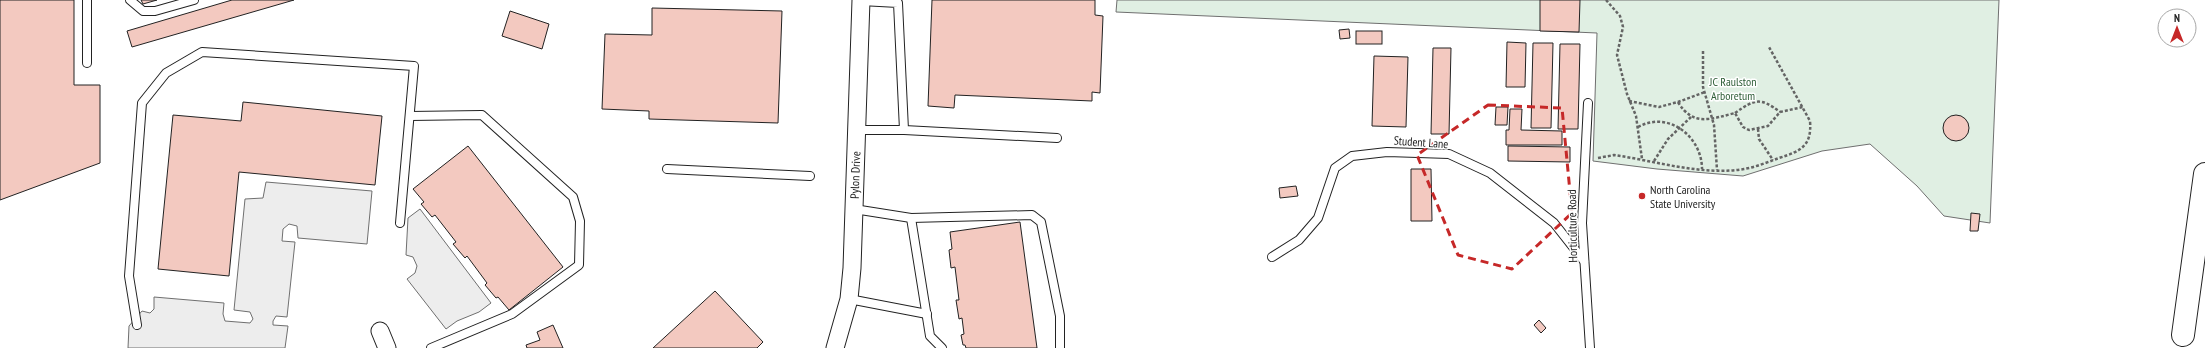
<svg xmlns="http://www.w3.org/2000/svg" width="2205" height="348" viewBox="0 0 2205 348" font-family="'PT Sans Narrow',sans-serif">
	<rect width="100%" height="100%" fill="#fff"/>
	<path fill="#e0efe3" stroke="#6f6f6f" d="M1117,0H1999L1990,223L1944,216L1917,186L1870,144L1822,151L1743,176L1657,169L1593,161L1597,33L1116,12Z"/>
	<g fill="#ededed" stroke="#6f6f6f">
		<path d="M266,182L372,191L367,244L298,238L297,226L289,224L283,229L282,241L295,242L287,317L276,316L273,321V325L288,326L285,348H128L129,326L142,311L150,313L154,309V297L224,303L223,314L225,321L250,323L253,319L250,312L234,310L245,199L263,198Z"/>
		<path d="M420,209L491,303L479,312L457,321L446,329L407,279L415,273L417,266L413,257L406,255L408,218Z"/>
	</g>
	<g fill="#f3c9c0" stroke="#222">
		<path d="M0,0H74V85H100V163L0,200Z"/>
		<path d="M141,0H157L143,4Z"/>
		<path d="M232,0H294L132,47L127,31Z"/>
		<path d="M932,0H1095V15L1103,16L1100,93L1092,92V101L955,95L954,108L928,106Z"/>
		<path d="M1540,0H1580L1579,32L1540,31Z"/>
		<path d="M652,8L782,11L778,123L649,119V111L602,109L605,34L652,35Z"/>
		<path d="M510,11L549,24L542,49L502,36Z"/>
		<path d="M1349,29L1350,38L1340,39L1339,30Z"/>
		<rect x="1356" y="31" width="26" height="13"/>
		<path d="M1507,42L1526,43L1525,87H1506Z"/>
		<path d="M1533,43H1553L1551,128H1531Z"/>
		<path d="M1560,44H1580L1578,129H1558Z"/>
		<path d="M1433,48H1451L1449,134H1431Z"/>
		<path d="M1374,56L1408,57L1406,127L1372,126Z"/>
		<path d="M243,102L382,116L375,185L239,172L229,276L158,269L173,115L241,121Z"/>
		<path d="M1496,107H1508L1507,125H1495Z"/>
		<path d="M1510,109H1522L1521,130L1562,131V145H1506V130H1509Z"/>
		<circle cx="1956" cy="128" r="13"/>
		<path d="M468,146L563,267L509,310L498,297L496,298L485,285L487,283L467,256L465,258L453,244L456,242L435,215L432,217L421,204L424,202L413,189Z"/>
		<path d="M1508,146L1570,147V162L1508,161Z"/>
		<path d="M1411,169H1431L1432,221H1411Z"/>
		<path d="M1296,186L1298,196L1280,198L1279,188Z"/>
		<path d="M1971,213L1980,214L1978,231H1970Z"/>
		<path d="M1020,222L1037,348H966L965,345H963L961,335L964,334L962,318L959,319L956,300H959L955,267L951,268L949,250L952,249L950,232Z"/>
		<path d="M715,291L763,342L757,348H653Z"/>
		<path d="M1539,320L1546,328L1541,333L1534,325Z"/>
		<path d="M553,325L563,348H527L526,345L540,340L537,332Z"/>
	</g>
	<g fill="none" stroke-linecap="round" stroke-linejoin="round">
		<defs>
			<g id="service">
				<path d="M87,0V63"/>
				<path d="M130,0L143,11H155L194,0"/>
				<path d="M861,1L898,3L904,130L1057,138"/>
				<path d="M1588,103L1582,223L1590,348"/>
				<path d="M410,116L482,115L573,197L580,221L579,265L512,314L431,348"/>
				<path d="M857,130H904"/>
				<path d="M667,169L810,176"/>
				<path d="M854,209L911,218L1032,215L1041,222L1060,316V348"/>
				<path d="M911,218L930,336L942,348"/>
				<path d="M1272,257L1299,240L1318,218L1335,168L1352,156L1387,152L1449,154L1490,173L1554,223L1584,261"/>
				<path d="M849,299L927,314"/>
				<path d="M137,325L129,276L142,103L166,73L202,52L414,66L400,223"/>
			</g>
			<g id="minor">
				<path d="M380,331L387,348"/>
				<path d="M835,348L849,299L852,268L861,0"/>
			</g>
			<path id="motorway" d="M2183,335L2205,174"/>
		</defs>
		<use href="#service" stroke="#222" stroke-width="10"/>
		<use href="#minor" stroke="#222" stroke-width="19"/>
		<use href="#motorway" stroke="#222" stroke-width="24"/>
		<g stroke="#646464" stroke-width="2.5" stroke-dasharray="3 2" stroke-linecap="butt">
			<path d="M1606,0L1620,16L1623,27L1617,55L1627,94L1636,116L1642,159"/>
			<path d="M1703,51V87L1714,125L1717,170"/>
			<path d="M1629,101L1659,107L1678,102L1705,92"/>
			<path d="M1678,102C1693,127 1711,119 1735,113L1743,127L1749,130L1768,126L1780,112L1803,107"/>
			<path d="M1735,113C1755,99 1760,97 1780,112"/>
			<path d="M1638,127C1669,110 1702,137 1702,169"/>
			<path d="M1758,129L1759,139L1773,160"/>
			<path d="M1598,158L1614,155C1656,161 1702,176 1744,169C1756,167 1768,162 1779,158C1801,151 1812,146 1810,121L1769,47"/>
			<path d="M1654,161L1668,139L1691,117"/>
		</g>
		<use href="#service" stroke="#fff" stroke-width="8"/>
		<use href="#minor" stroke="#fff" stroke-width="17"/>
		<use href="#motorway" stroke="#fff" stroke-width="22"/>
	</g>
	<path fill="none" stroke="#c62828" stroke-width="3" stroke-dasharray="8 5" stroke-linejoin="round" d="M1488,105L1562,108L1572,213L1512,269L1458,255L1417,155Z"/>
	<circle fill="#c62828" stroke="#fff" stroke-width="1.5" cx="1642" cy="196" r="4"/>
	<g text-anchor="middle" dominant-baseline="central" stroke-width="3" stroke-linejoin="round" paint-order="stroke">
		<g font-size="12" fill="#2f5e38" stroke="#fff">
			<text x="1733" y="81">JC Raulston<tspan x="1733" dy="14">Arboretum</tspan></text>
		</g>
		<g font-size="12" fill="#222" stroke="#fff">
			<text transform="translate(1421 142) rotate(4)">Student Lane</text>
			<text transform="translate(855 175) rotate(-88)">Pylon Drive</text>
			<text transform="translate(1572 226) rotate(-91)">Horticulture Road</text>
		</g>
		<g font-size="12" fill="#222" stroke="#fff" text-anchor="start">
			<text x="1650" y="189">North Carolina<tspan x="1650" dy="14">State University</tspan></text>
		</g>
	</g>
	<g transform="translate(2177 28)"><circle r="19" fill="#ffffff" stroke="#a7a7a7"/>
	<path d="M0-3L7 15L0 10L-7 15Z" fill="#c62828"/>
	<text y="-6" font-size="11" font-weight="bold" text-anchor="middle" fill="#222222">N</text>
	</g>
</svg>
